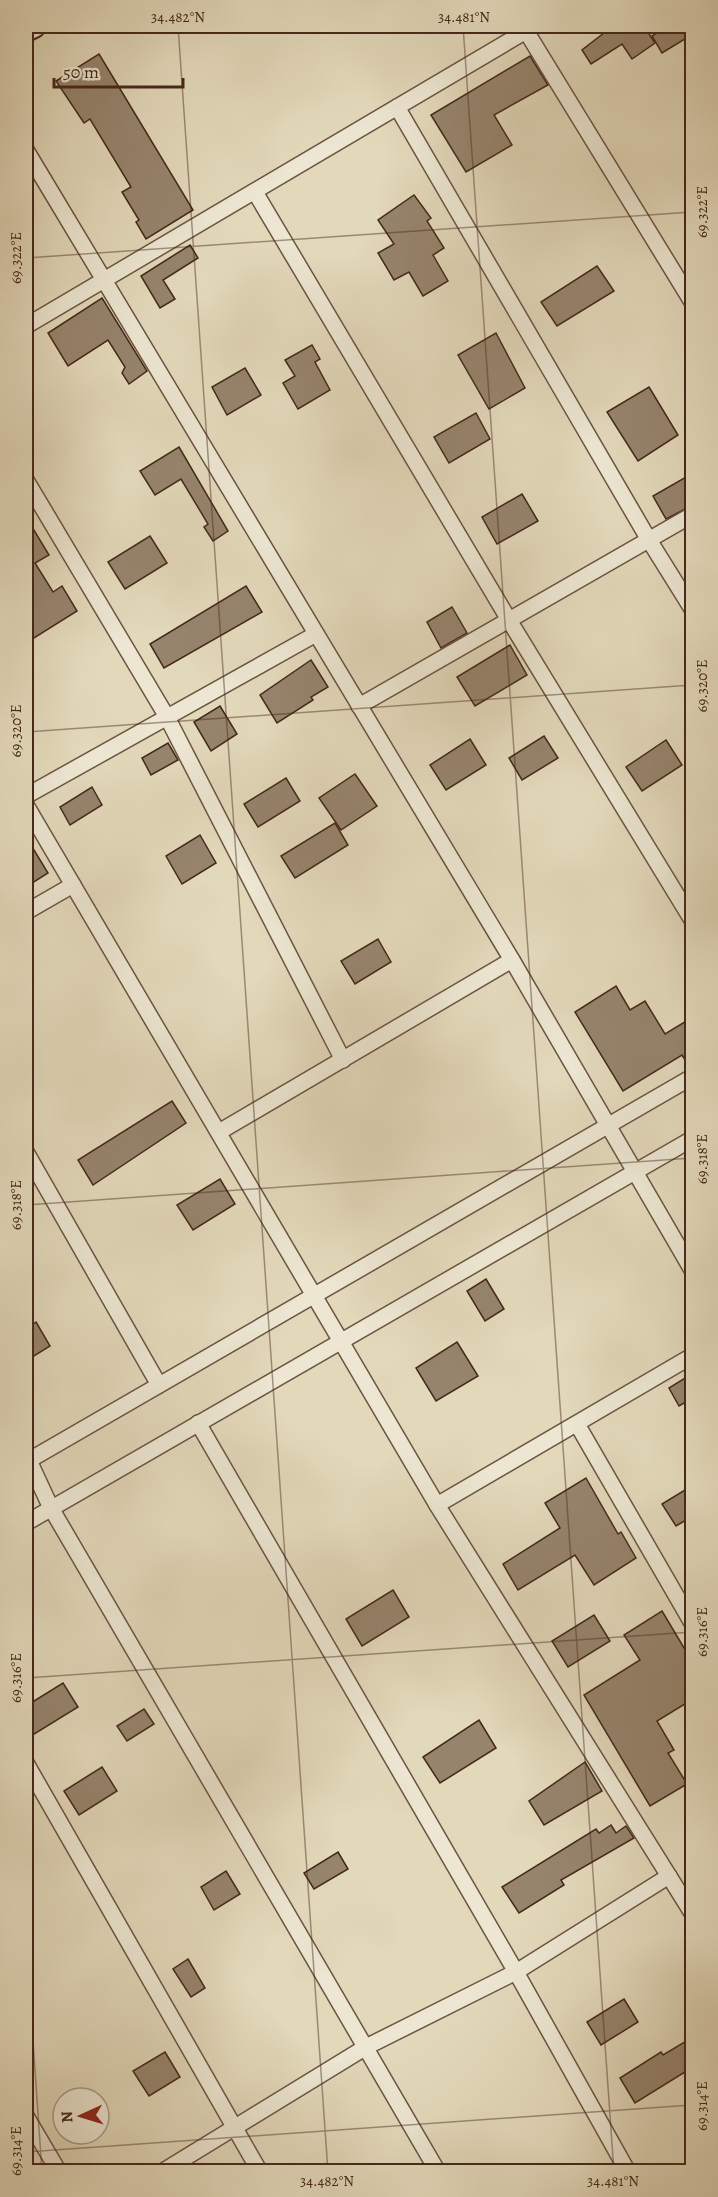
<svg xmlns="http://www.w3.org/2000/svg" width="718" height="2197" viewBox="0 0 718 2197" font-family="Alegreya,serif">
	<rect width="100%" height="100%" fill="#e2d8ba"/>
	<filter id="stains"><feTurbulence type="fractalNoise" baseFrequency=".00333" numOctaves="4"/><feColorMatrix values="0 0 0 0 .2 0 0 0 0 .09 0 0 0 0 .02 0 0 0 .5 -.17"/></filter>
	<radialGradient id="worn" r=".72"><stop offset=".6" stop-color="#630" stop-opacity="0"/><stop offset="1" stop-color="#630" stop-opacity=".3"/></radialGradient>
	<g fill="#96846d" stroke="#44281a" stroke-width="1.5">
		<path d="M613,26L616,31L624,26H644L655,43L632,59L622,44L591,64L582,50Z"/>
		<path d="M668,26H693V34L662,53L652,36Z"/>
		<path d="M99,54L193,210L146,239L136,222L139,220L122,192L131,187L90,119L84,123L56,81Z"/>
		<path d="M530,56L548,85L494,115L512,145L466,172L431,115Z"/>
		<path d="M414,195L431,218L427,221L444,248L433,255L448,281L423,296L409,272L394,280L378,253L394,244L378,220Z"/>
		<path d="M190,245L198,258L163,280L175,299L160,308L141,276Z"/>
		<path d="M597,266L614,291L557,326L541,302Z"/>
		<path d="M102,298L147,371L129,384L122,373L125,367L108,340L68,366L48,333Z"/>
		<path d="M496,333L525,388L489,409L458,355Z"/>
		<path d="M312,345L320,359L315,362L330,390L298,409L283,383L295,376L285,360Z"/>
		<path d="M245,368L261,395L227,415L212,387Z"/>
		<path d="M649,387L678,435L638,461L607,412Z"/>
		<path d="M476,413L490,439L449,463L434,437Z"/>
		<path d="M179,447L228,531L213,541L204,527L208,524L181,479L155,495L140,471Z"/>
		<path d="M693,473V505L666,519L653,496Z"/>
		<path d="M522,494L538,521L497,544L482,517Z"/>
		<path d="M26,517L49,555L35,563L53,592L62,586L77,611L34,638L26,624Z"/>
		<path d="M150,536L167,563L125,589L108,562Z"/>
		<path d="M246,586L262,612L164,668L150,644Z"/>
		<path d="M452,607L467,633L441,648L427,622Z"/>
		<path d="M510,645L527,675L475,706L457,677Z"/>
		<path d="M311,660L328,687L311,697L313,700L277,723L260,695Z"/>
		<path d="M220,706L237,734L211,751L194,722Z"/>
		<path d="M544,736L558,758L522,780L509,758Z"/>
		<path d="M470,739L486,765L446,790L430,765Z"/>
		<path d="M666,740L682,765L642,791L626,767Z"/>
		<path d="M168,743L178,760L151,775L142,758Z"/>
		<path d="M355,774L377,806L341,830L319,798Z"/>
		<path d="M286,778L300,801L258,827L244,804Z"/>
		<path d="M92,787L102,805L70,825L60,807Z"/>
		<path d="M335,823L348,845L295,878L281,856Z"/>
		<path d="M200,835L216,863L182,884L166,856Z"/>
		<path d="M26,837L48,873L26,887Z"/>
		<path d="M378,939L391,962L355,984L341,961Z"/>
		<path d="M616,986L630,1010L645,1001L665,1034L693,1017V1067L690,1068L682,1055L623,1091L575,1012Z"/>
		<path d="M172,1101L186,1123L93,1185L78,1160Z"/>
		<path d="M220,1179L235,1204L193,1230L177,1205Z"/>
		<path d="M486,1279L504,1309L485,1321L467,1291Z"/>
		<path d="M36,1322L50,1346L26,1361V1329Z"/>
		<path d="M457,1342L478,1376L436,1401L416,1368Z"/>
		<path d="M693,1373V1398L679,1406L669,1388Z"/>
		<path d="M586,1478L618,1534L621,1532L636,1558L594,1585L575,1555L518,1590L503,1564L560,1528L545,1503Z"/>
		<path d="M693,1485V1516L676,1526L662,1504Z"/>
		<path d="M393,1590L409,1617L362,1646L346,1619Z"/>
		<path d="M662,1611L693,1663V1699L657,1721L674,1750L668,1753L687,1784L650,1806L584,1695L640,1660L624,1635Z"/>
		<path d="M594,1615L610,1641L568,1667L552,1641Z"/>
		<path d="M63,1683L78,1707L31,1736L26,1727V1706Z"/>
		<path d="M144,1709L154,1724L127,1741L117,1726Z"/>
		<path d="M479,1720L496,1748L440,1783L423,1757Z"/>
		<path d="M585,1762L602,1791L544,1825L529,1801Z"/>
		<path d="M102,1767L117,1791L79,1815L64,1791Z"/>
		<path d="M611,1825L616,1833L626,1826L634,1838L561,1880L564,1885L519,1913L502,1887L596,1829L599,1833Z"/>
		<path d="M338,1852L348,1869L314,1889L304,1873Z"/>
		<path d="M226,1871L240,1894L214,1910L201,1887Z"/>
		<path d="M188,1959L205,1988L191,1997L173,1969Z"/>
		<path d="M624,1999L638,2022L601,2045L587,2022Z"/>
		<path d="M693,2037V2067L635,2103L620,2078L661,2052L663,2055Z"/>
		<path d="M165,2052L180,2077L149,2096L133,2071Z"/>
	</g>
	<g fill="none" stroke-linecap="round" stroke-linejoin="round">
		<defs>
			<g id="street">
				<path d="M397,107L649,540L692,609"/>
				<path d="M26,150L512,960L692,1270"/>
				<path d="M255,192L509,620L692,920"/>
				<path d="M26,326L526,31L692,302"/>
				<path d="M26,480L167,717L343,1060"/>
				<path d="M359,706L692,515"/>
				<path d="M26,796L316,634"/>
				<path d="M26,805L437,1505L692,1913"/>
				<path d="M26,912L73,885"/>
				<path d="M219,1132L512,960"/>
				<path d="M26,1152L159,1385"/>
				<path d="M198,1423L516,1972L628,2172"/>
				<path d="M577,1424L692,1623"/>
				<path d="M26,1454L51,1508L438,2172"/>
				<path d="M26,1462L692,1077"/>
				<path d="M437,1505L692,1356"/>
				<path d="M26,1523L692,1139"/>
				<path d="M26,1763L260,2172"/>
				<path d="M26,2116L59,2172"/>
				<path d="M162,2172L366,2047L516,1972L669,1876"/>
			</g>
			<path id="secondary" d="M26,30L34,26"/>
		</defs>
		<use href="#street" stroke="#6c5442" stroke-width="18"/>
		<use href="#secondary" stroke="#44281a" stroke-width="26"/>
		<use href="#street" stroke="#ece6d2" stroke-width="15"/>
		<use href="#secondary" stroke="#ece6d2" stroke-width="22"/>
	</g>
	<path fill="none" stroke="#44281a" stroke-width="1.5" stroke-opacity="0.45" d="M178,26L328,2172M463,26L614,2172M26,258L692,212M26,732L692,685M26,1205L692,1158M26,1678L692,1632M26,1938L42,2172M26,2152L692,2105"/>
	<rect width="718" height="2197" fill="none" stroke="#e2d8ba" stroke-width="66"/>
	<g transform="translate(81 2116) rotate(266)"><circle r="28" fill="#ece6d2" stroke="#a99a88" stroke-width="1.5"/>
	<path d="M0-4.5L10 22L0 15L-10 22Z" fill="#8f2418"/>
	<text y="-9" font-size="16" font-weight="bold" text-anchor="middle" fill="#44281a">N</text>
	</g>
	<path d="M54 78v9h129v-9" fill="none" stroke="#44281a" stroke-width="3"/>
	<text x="63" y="78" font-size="18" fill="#44281a" stroke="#ece6d2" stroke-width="4.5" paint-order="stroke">50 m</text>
	<rect x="33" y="33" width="652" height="2131" fill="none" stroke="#44281a" stroke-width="2"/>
	<g font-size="15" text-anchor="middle" fill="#44281a">
		<text x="178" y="22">34.482°N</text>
		<text x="464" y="22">34.481°N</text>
		<text transform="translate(702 212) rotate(-90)" y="5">69.322°E</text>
		<text transform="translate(16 258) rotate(-90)" y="5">69.322°E</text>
		<text transform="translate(702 686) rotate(-90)" y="5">69.320°E</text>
		<text transform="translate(16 731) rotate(-90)" y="5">69.320°E</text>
		<text transform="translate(702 1159) rotate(-90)" y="5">69.318°E</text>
		<text transform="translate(16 1205) rotate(-90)" y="5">69.318°E</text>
		<text transform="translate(702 1632) rotate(-90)" y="5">69.316°E</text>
		<text transform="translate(16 1678) rotate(-90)" y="5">69.316°E</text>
		<text transform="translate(702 2106) rotate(-90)" y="5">69.314°E</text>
		<text transform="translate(16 2151) rotate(-90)" y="5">69.314°E</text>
		<text x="327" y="2186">34.482°N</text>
		<text x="613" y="2186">34.481°N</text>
	</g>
	<rect width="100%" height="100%" filter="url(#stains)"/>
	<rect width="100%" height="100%" fill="url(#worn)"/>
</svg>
